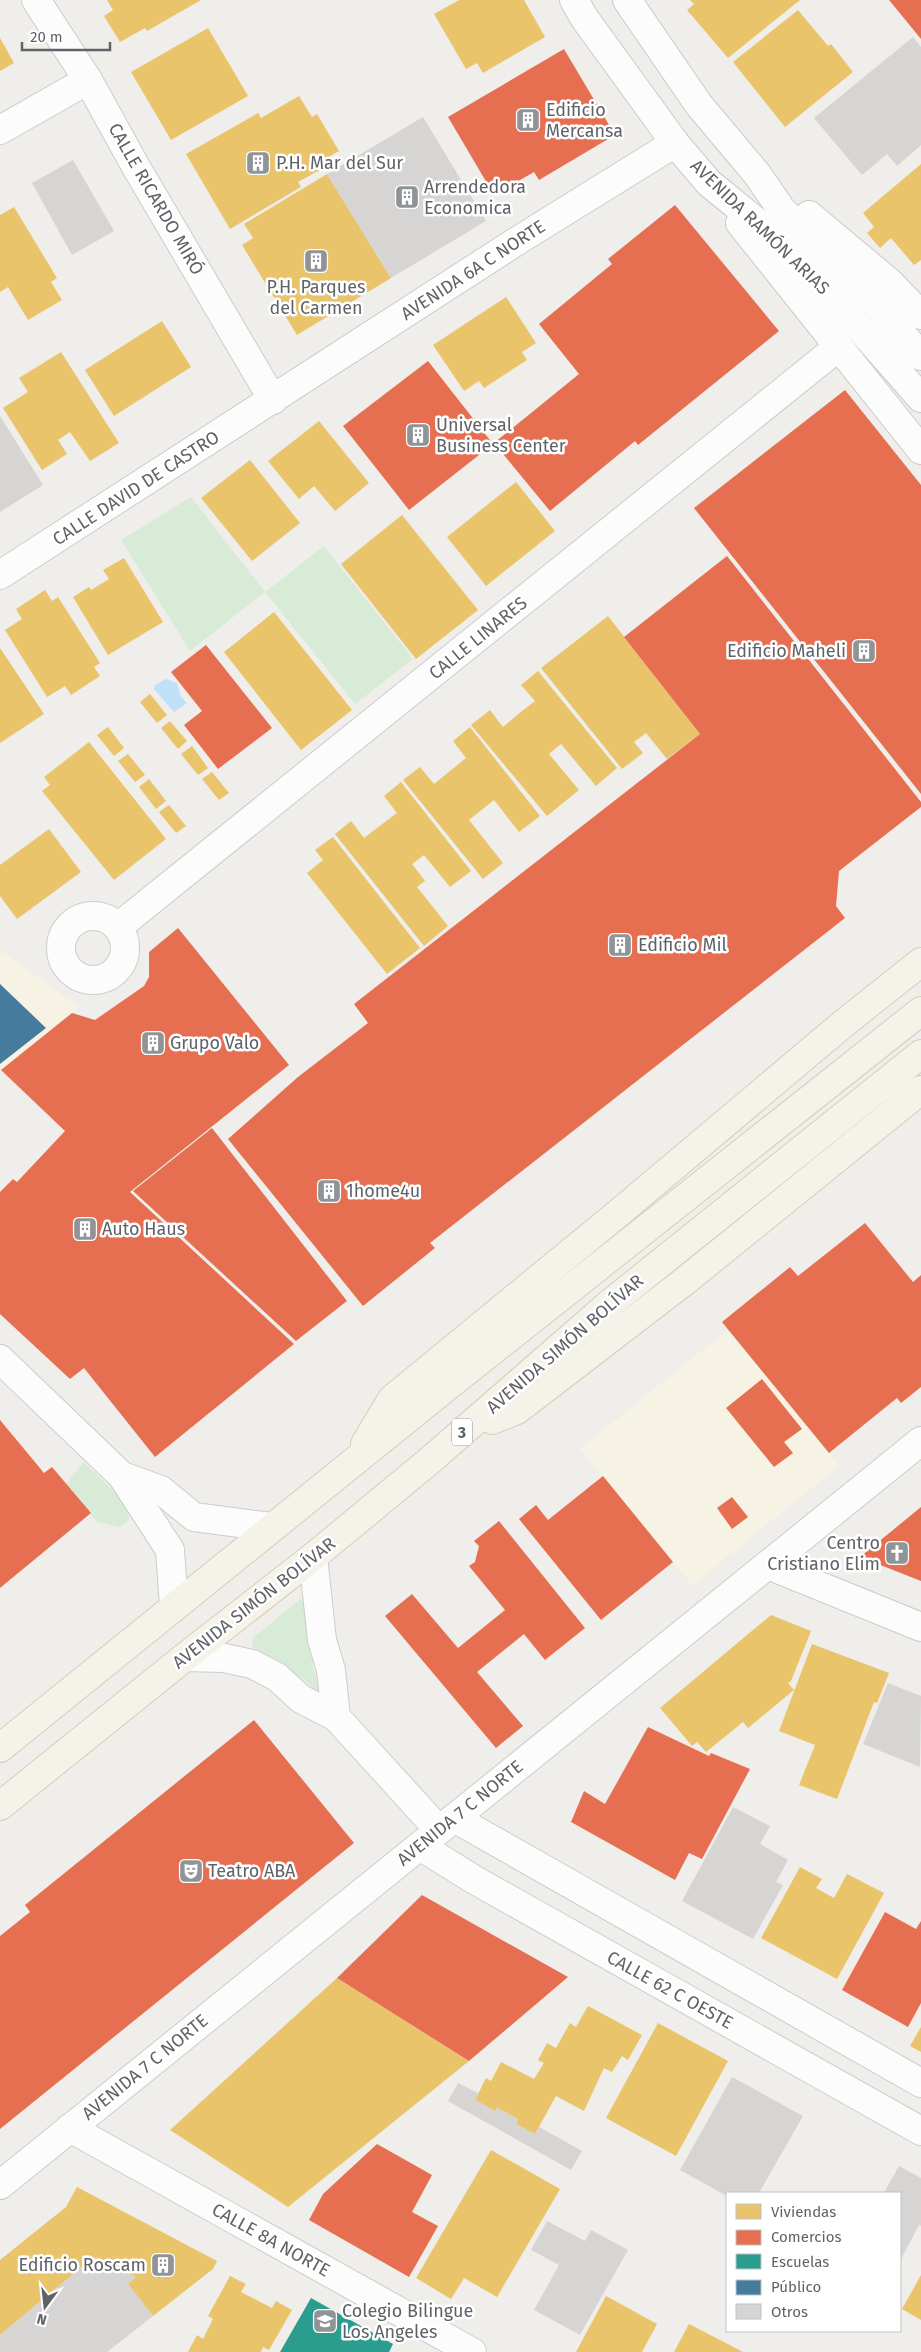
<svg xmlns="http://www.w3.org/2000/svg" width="921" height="2352" viewBox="0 0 921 2352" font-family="'Fira Sans',sans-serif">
	<rect width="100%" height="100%" fill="#efeeea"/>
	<g fill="#f7f3e4">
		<path d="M0,950L79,1007L1,1070L0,1069Z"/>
		<path d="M728,1330L839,1466L692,1585L580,1449Z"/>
	</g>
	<g fill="#d8ebd6">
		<path d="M191,497L265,592L324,546L413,659L355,704L265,592L190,651L121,540Z"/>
		<path d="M84,1462L123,1501L130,1513L128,1521L120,1527L97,1522L66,1484Z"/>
		<path d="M300,1599L305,1601L313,1668L322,1694L320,1696L305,1680L252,1646L253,1638Z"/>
	</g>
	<path fill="#bfe0f9" d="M166,679L177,683L181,697L187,703L174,712L154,689L155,685Z"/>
	<g fill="#e9c46a">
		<path d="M107,0H201L147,31L145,28L120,42L104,16L113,10Z"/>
		<path d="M459,0H524L545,37L483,73L477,63L466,69L434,14Z"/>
		<path d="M690,0H800L728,58L687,10L694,4Z"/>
		<path d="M798,10L828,46L831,44L853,72L785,127L733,62Z"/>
		<path d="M208,28L248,96L171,140L131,72Z"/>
		<path d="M0,38L14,63L0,71Z"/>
		<path d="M299,96L312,117L317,114L339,151L323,160L327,166L298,182L301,187L230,229L186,154L258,113L261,118Z"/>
		<path d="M921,164V260L914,265L891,238L880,248L867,233L874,227L863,213Z"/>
		<path d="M327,174L391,278L297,335L242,245L253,238L244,224Z"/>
		<path d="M14,207L57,278L51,282L62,300L28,320L8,287L0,292V215Z"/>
		<path d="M506,297L536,343L522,352L527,360L484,388L479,381L464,391L433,345Z"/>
		<path d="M162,321L191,367L114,416L85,370Z"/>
		<path d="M61,352L119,443L90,461L70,432L58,440L67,454L42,470L3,408L28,392L19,378Z"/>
		<path d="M319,421L369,483L335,511L314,486L299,499L268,461Z"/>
		<path d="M250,460L300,523L252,561L201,498Z"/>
		<path d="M516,482L555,531L486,586L447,537Z"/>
		<path d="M402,515L478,610L416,659L341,564Z"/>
		<path d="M124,558L163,622L108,655L73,597L89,587L91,590L109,579L103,570Z"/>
		<path d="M45,590L52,601L58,597L100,663L94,667L100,676L71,695L65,686L47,697L5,630L22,619L16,609Z"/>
		<path d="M274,612L352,710L301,750L224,652Z"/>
		<path d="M608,616L700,734L667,759L646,733L634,742L643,753L622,769L541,668Z"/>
		<path d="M0,648L44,714L0,743Z"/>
		<path d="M538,671L617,768L596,786L561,744L549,754L579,790L547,816L471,725L490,710L503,727L517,715L535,701L521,685Z"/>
		<path d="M150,694L167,715L157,723L140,702Z"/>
		<path d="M170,721L187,741L178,749L161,728Z"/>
		<path d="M108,727L124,748L114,756L97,735Z"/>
		<path d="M470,727L540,816L519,832L494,800L469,820L503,863L483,879L403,780L420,767L434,784L466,758L453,741Z"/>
		<path d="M89,742L166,839L114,880L42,791L50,785L44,777Z"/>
		<path d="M192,746L208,768L198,775L181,754Z"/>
		<path d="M128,754L145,775L135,782L118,761Z"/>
		<path d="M212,772L229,793L219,800L202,779Z"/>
		<path d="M149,779L166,801L156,809L139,787Z"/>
		<path d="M401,782L471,871L450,887L424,855L412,864L425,881L417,887L448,926L424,946L335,834L351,821L364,838L381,825L397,813L384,796Z"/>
		<path d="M169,805L186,826L176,833L159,812Z"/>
		<path d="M49,829L81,872L17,919L0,896V865Z"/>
		<path d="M333,837L420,948L387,974L307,873L323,860L315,850Z"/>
		<path d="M771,1615L811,1631L791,1681L788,1683L794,1690L748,1728L743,1722L706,1752L697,1742L692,1746L660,1708Z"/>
		<path d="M812,1644L889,1673L877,1703L874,1702L837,1799L799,1785L815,1745L779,1731Z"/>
		<path d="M800,1867L822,1879L816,1888L834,1898L847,1874L884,1893L837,1979L761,1938Z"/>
		<path d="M337,1978L469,2061L288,2207L170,2130Z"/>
		<path d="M588,2006L642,2035L628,2060L622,2056L612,2072L604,2068L584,2111L556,2096L535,2134L516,2124L518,2119L497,2108L495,2111L475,2100L486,2078L491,2081L501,2062L534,2079L544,2063L538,2060L547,2043L556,2048L570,2023L576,2027Z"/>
		<path d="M658,2023L728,2061L676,2156L606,2118Z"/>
		<path d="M921,2027V2052L910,2046Z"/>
		<path d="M491,2150L560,2189L497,2297L464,2278L451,2299L416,2278Z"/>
		<path d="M77,2187L217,2261L213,2269L153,2316L128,2284L136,2277L94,2257L0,2335V2260L66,2207Z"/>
		<path d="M921,2275V2320L902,2309Z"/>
		<path d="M230,2276L246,2284L241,2292L272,2308L276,2301L292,2310L269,2350L263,2347L261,2352H188L197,2335L203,2339L213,2319L208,2316Z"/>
		<path d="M606,2296L657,2324L642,2352H576Z"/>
		<path d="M689,2324L743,2352H674Z"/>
	</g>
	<g fill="#e76f51">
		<path d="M889,0H921V39Z"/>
		<path d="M564,49L615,135L539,180L534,172L494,195L448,117Z"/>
		<path d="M675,205L779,331L638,445L635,441L550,511L494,443L579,374L539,324L612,264L608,259Z"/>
		<path d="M428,361L493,444L409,510L343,426Z"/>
		<path d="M845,390L921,485V794L694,508Z"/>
		<path d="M727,556L921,802V807L839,871L836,906L845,918L430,1243L435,1248L363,1306L228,1139L298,1077L368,1023L354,1004L700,734L624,637Z"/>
		<path d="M206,645L272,728L218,769L184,725L202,711L171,672Z"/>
		<path d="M178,928L289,1065L130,1192L294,1344L155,1457L84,1368L70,1379L0,1314V1192L13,1179L17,1182L65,1131L1,1070L72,1013L95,1020L144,986L149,977V952Z"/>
		<path d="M212,1128L347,1301L296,1341L133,1191Z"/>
		<path d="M865,1223L913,1282L921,1275V1387L901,1403L897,1398L829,1453L722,1322L790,1267L798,1276Z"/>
		<path d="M762,1379L802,1429L784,1442L793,1453L774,1467L726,1408Z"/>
		<path d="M0,1420L44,1473L52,1467L91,1513L0,1588Z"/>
		<path d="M603,1476L673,1562L601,1620L519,1519L536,1505L548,1520Z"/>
		<path d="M732,1497L748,1517L732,1529L717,1508Z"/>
		<path d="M921,1507V1581L860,1557Z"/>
		<path d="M499,1521L585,1628L545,1660L524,1634L477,1672L523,1726L496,1748L385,1616L412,1594L458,1648L505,1610L469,1566L475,1562L479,1546L474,1541Z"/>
		<path d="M254,1720L354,1843L0,2129V1936L30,1912L25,1905Z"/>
		<path d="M648,1727L709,1756L711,1753L750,1769L702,1859L689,1853L675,1880L571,1822L584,1791L605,1804Z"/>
		<path d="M422,1895L568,1977L469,2061L337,1978Z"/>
		<path d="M885,1912L916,1929L921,1921V2003L908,2027L842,1990Z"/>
		<path d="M377,2144L432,2175L412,2212L438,2226L409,2277L309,2220L323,2194Z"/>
	</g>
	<path fill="#2a9d8f" d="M311,2298L393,2344L389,2352H280Z"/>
	<path fill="#457b9d" d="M0,984L46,1028L0,1064Z"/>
	<g fill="#d6d5d3">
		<path d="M913,37L921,47V145L897,166L887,154L862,175L814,118Z"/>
		<path d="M423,117L486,221L391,278L327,174Z"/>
		<path d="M73,160L114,231L72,255L32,183Z"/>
		<path d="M0,416L43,485L0,512Z"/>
		<path d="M888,1683L921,1696L920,1767L863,1744Z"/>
		<path d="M733,1807L770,1826L760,1844L788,1860L776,1882L783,1885L753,1939L682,1901Z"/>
		<path d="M732,2077L803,2116L759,2193H727V2196L680,2170Z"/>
		<path d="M458,2083L478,2093L475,2100L495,2111L497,2108L518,2119L516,2124L535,2134L539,2127L582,2151L571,2170L448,2101Z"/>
		<path d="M899,2166L921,2178V2226L919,2225L900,2261V2193H884Z"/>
		<path d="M547,2221L585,2241L591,2230L628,2250L580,2335L534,2310L559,2265L531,2250Z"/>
		<path d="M94,2257L136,2277L128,2284L153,2316L107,2352H0V2335Z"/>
	</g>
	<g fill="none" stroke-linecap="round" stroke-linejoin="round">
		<defs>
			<g id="minor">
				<path d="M36,0L88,80L136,167L273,400"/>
				<path d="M0,130L88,80"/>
				<path d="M0,575L517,241L675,143"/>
				<circle cx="93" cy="948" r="32"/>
				<path d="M118,927L837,348"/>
				<path d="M0,1359L122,1476L170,1550L174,1606"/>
				<path d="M122,1476L161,1490L194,1517L271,1527"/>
				<path d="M313,1557L322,1640L331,1670L336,1717"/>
				<path d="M768,1565L921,1627"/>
				<path d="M185,1657L224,1658L252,1664L277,1677L301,1699L336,1717L439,1830"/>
				<path d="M454,1818L921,2083"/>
				<path d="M420,1846L473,1879L921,2131"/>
				<path d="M70,2128L472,2352"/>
				<path d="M0,2185L921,1441"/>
			</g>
			<g id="secondary">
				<path d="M574,0L585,19L675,143L709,183L768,231L805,266L921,398"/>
				<path d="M627,0L699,105L757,174L781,209L873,301L921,356"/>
				<path d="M809,215L889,282L921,315"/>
				<path d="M740,223L921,450"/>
			</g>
			<g id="primary">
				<path d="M492,1420L517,1410L685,1281L921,1090"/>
				<path d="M365,1444L392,1399L615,1216L843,1024L921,962"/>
				<path d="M0,1748L444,1389L921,1011"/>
				<path d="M0,1806L185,1657L313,1557L428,1462L608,1305L921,1054"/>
			</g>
		</defs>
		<use href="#minor" stroke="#cbcccc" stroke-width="30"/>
		<use href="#secondary" stroke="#cacacb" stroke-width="30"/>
		<use href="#primary" stroke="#d7ceb8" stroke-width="30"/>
		<use href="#minor" stroke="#fdfcfc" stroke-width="28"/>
		<use href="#secondary" stroke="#fdfcfc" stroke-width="28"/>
		<use href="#primary" stroke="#f4f2e9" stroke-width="28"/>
	</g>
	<defs>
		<symbol id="building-square" viewBox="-11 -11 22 22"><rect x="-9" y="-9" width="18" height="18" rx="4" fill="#919496" stroke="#fff"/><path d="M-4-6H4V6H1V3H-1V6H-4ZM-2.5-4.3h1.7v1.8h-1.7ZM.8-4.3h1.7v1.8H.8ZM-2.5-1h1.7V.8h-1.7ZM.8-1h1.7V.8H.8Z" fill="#fff"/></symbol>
		<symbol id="church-square" viewBox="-11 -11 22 22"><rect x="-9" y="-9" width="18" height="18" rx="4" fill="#919496" stroke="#fff"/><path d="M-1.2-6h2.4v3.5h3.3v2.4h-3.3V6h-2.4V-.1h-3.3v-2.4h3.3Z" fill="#fff"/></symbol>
		<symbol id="theatre-square" viewBox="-11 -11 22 22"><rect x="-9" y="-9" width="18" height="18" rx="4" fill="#919496" stroke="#fff"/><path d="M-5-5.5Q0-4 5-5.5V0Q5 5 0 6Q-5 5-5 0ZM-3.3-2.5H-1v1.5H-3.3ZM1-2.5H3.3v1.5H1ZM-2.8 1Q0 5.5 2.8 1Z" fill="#fff"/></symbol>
		<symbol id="school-square" viewBox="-11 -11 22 22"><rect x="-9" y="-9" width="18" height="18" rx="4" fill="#919496" stroke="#fff"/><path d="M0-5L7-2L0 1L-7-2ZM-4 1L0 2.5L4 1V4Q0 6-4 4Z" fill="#fff"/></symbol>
	</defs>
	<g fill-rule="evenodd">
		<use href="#building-square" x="514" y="106" width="28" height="28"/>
		<use href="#building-square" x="244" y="149" width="28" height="28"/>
		<use href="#building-square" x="393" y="183" width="28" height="28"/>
		<use href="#building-square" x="302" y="247" width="28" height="28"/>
		<use href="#building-square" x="404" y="421" width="28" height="28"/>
		<use href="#building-square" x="850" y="637" width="28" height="28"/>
		<use href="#building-square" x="606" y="931" width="28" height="28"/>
		<use href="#building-square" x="139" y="1029" width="28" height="28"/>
		<use href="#building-square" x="315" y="1177" width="28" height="28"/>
		<use href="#building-square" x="71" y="1215" width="28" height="28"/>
		<use href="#church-square" x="883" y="1539" width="28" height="28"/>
		<use href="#theatre-square" x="177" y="1857" width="28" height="28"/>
		<use href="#building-square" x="149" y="2251" width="28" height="28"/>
		<use href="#school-square" x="311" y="2307" width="28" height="28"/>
	</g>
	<g text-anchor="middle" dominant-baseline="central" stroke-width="5" stroke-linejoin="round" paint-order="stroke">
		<rect fill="#fff" stroke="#8f9295" stroke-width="1" x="452" y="1418.5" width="20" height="27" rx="4"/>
		<g font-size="16" font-weight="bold" fill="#5f6368">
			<text x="462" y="1432">3</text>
		</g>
		<g font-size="18" fill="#5f6368" stroke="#fff" text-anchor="start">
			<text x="546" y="110">Edificio<tspan x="546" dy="21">Mercansa</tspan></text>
			<text x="276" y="163">P.H. Mar del Sur</text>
			<text x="424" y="187">Arrendedora<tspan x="424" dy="21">Economica</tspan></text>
			<text x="316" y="287" text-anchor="middle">P.H. Parques<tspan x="316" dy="21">del Carmen</tspan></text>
			<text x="436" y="425">Universal<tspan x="436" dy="21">Business Center</tspan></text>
			<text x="846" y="651" text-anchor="end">Edificio Maheli</text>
			<text x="638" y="945">Edificio Mil</text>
			<text x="170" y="1043">Grupo Valo</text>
			<text x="346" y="1191">1home4u</text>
			<text x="102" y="1229">Auto Haus</text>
			<text x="880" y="1543" text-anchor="end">Centro<tspan x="880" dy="21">Cristiano Elim</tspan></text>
			<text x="208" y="1871">Teatro ABA</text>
			<text x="146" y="2265" text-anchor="end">Edificio Roscam</text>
			<text x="342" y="2311">Colegio Bilingue<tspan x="342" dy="21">Los Angeles</tspan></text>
		</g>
		<g font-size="18" fill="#5f6368" stroke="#fff">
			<text transform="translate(156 199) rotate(60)">CALLE RICARDO MIRÓ</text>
			<text transform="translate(760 227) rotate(44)">AVENIDA RAMÓN ARIAS</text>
			<text transform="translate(473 270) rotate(-33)">AVENIDA 6A C NORTE</text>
			<text transform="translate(136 488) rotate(-33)">CALLE DAVID DE CASTRO</text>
			<text transform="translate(478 638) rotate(-39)">CALLE LINARES</text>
			<text transform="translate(565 1344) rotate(-41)">AVENIDA SIMÓN BOLÍVAR</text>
			<text transform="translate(254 1603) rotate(-38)">AVENIDA SIMÓN BOLÍVAR</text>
			<text transform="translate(460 1813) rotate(-39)">AVENIDA 7 C NORTE</text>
			<text transform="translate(670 1990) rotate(29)">CALLE 62 C OESTE</text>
			<text transform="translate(145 2067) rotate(-39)">AVENIDA 7 C NORTE</text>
			<text transform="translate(271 2240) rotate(29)">CALLE 8A NORTE</text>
		</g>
	</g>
	<rect x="726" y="2192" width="175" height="140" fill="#ffffff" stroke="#bfc1c3"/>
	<rect x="736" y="2204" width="25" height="15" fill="#e9c46a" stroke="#bfc1c3"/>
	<text x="771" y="2217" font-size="15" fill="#5f6368">Viviendas</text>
	<rect x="736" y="2230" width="25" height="15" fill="#e76f51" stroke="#bfc1c3"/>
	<text x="771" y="2242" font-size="15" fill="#5f6368">Comercios</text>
	<rect x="736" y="2254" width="25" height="15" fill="#2a9d8f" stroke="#bfc1c3"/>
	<text x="771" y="2267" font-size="15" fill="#5f6368">Escuelas</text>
	<rect x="736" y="2280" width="25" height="15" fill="#457b9d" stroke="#bfc1c3"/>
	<text x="771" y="2292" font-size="15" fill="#5f6368">Público</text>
	<rect x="736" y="2304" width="25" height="15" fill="#d6d5d3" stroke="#bfc1c3"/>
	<text x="771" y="2317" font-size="15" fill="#5f6368">Otros</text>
	<g transform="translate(45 2307) rotate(195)" stroke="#ffffff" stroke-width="4" paint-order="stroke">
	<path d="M0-4L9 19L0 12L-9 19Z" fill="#5f6368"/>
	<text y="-8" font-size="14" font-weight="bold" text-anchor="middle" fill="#5f6368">N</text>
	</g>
	<path d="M22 42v8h88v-8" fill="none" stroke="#5f6368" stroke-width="2.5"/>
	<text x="30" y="42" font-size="15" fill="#5f6368" stroke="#ffffff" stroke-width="4" paint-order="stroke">20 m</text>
</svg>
